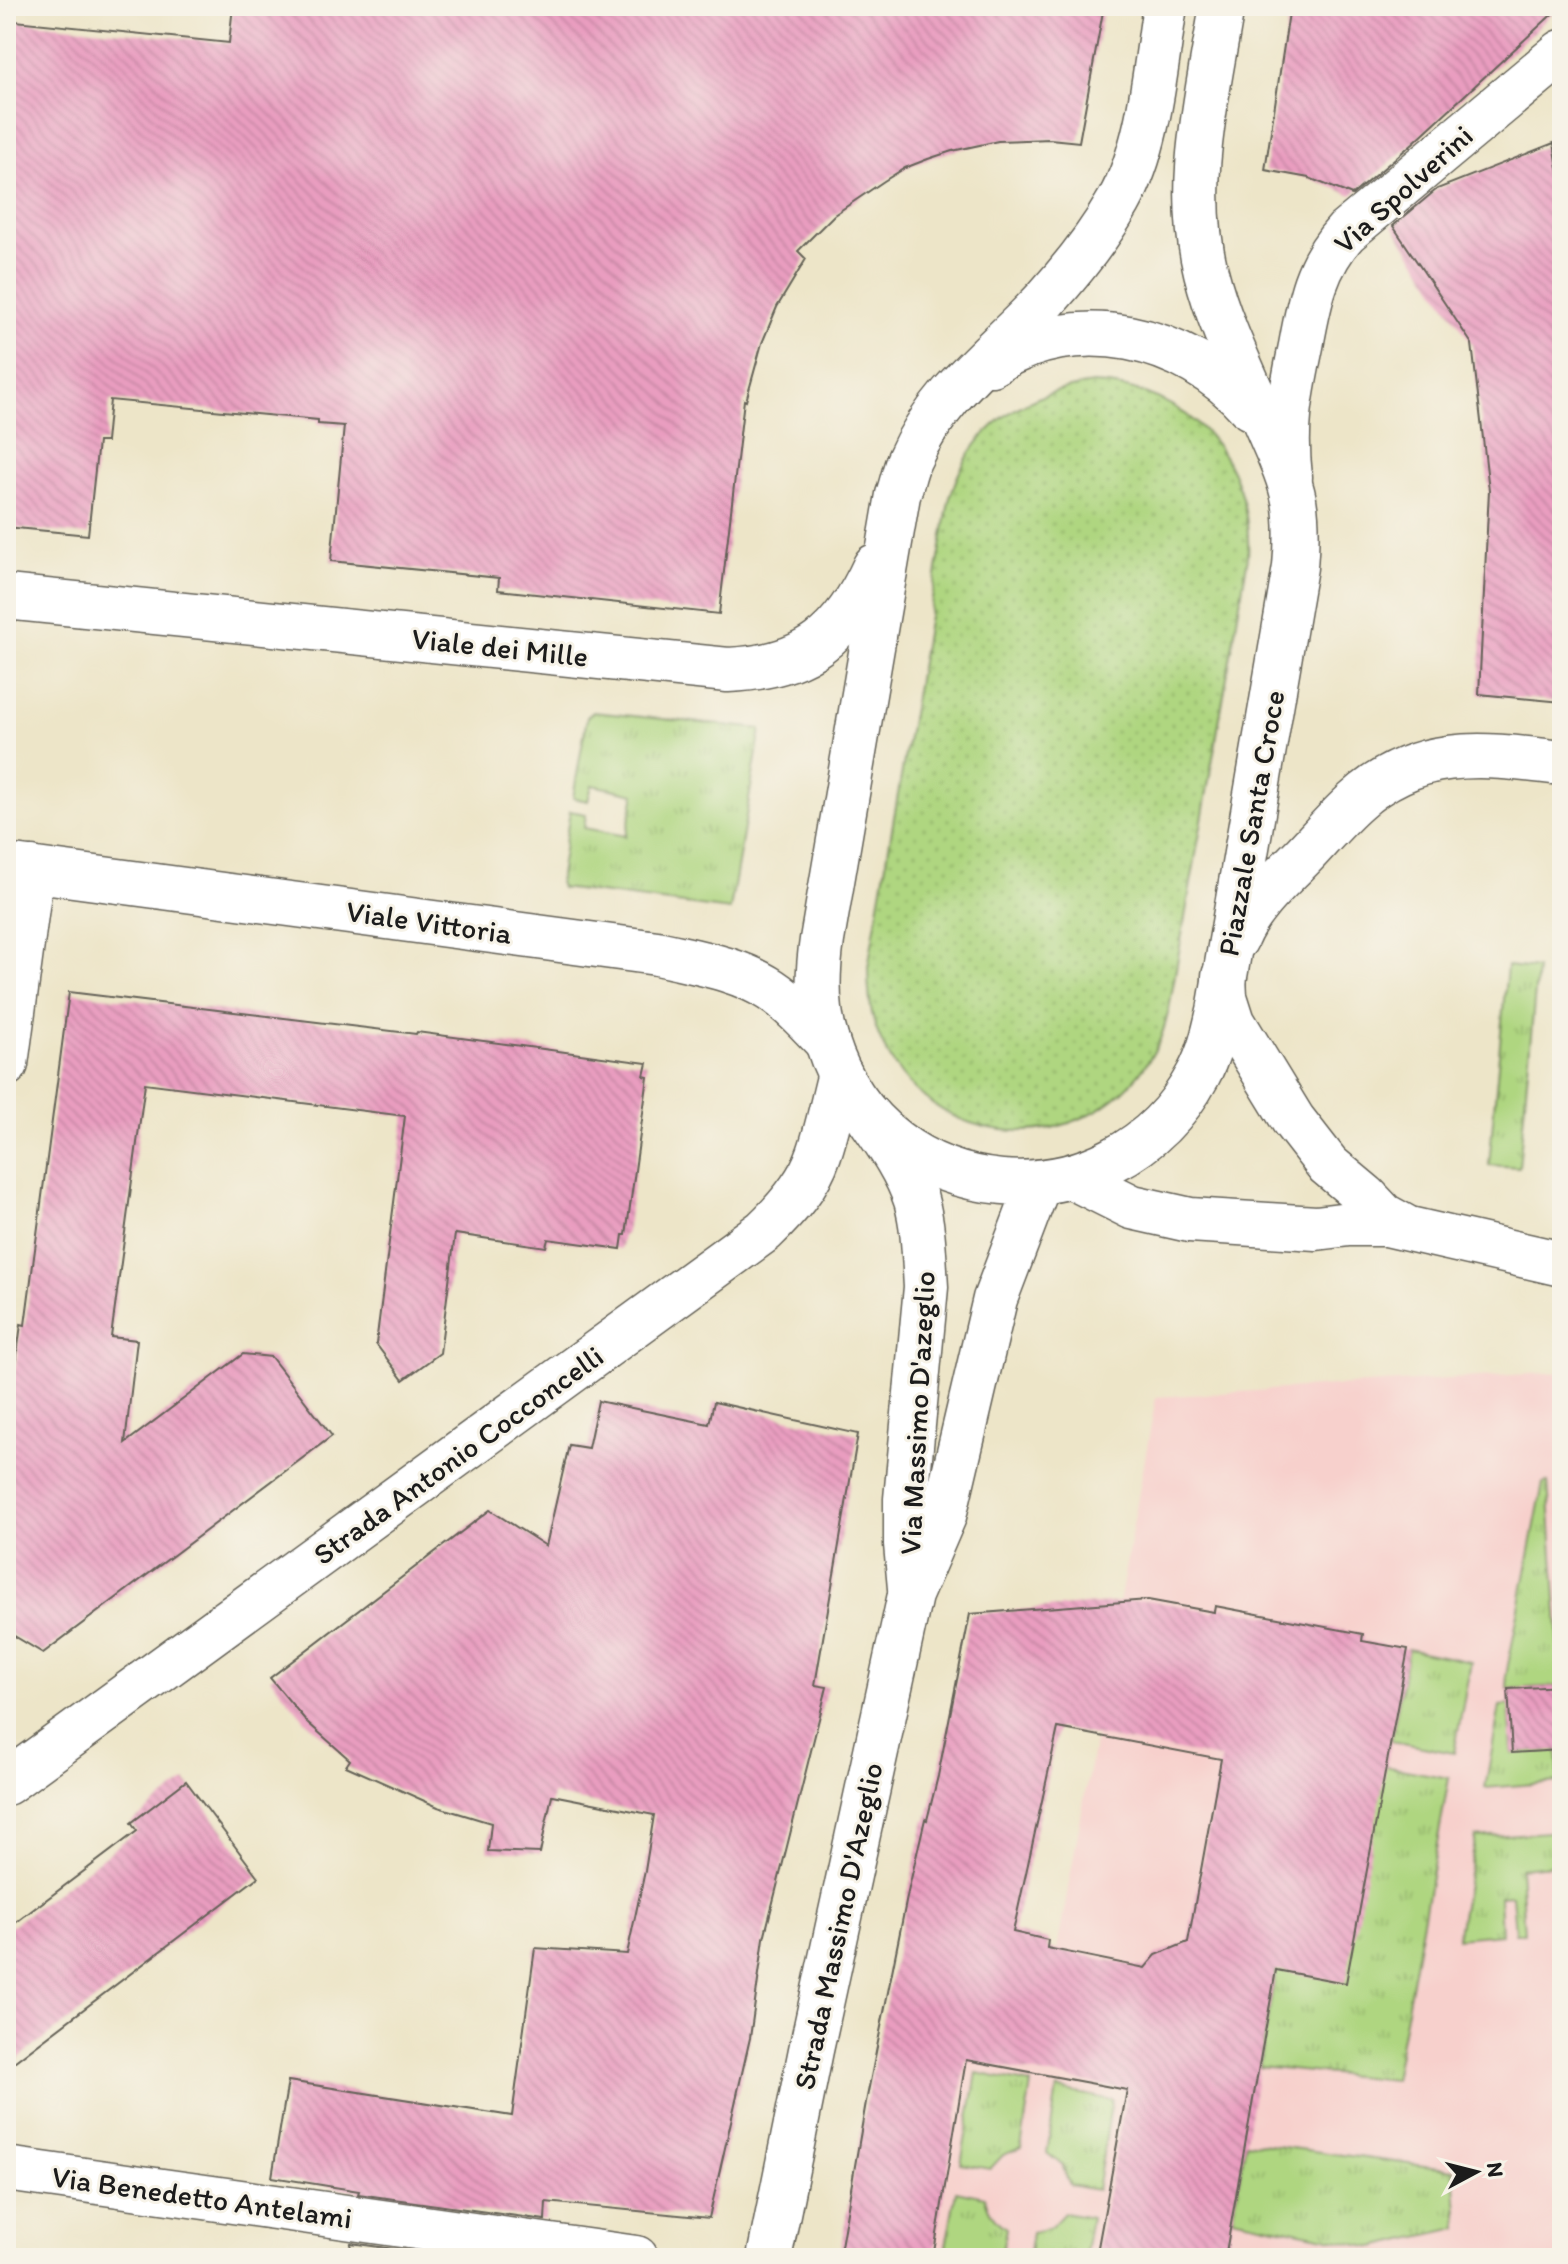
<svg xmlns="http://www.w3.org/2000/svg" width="1568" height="2264" viewBox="0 0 1568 2264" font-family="Itim,sans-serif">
	<defs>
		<pattern id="grass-tufts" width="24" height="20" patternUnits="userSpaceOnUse" patternTransform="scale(2)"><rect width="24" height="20" fill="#afd680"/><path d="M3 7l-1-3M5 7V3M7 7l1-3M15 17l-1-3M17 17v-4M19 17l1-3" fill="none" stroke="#96b76e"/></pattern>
		<pattern id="park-dots" width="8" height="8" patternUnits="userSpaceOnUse" patternTransform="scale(2)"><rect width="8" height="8" fill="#afd680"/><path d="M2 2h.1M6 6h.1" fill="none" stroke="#96b76e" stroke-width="1.8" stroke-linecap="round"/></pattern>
		<pattern id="building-back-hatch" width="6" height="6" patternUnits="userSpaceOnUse" patternTransform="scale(2)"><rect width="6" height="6" fill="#e99dc0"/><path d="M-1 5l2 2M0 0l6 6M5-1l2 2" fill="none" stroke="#c787a4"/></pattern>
	</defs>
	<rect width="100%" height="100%" fill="#f7f3e8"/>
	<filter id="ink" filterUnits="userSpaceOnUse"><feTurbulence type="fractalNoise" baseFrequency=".0125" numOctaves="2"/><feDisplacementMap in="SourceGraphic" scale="16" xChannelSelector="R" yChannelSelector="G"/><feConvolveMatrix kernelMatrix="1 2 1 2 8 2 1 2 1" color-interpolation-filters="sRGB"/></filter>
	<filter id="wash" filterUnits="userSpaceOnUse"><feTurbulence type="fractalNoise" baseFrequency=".006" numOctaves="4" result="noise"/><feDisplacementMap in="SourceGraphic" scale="32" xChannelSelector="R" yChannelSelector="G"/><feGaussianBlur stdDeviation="1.8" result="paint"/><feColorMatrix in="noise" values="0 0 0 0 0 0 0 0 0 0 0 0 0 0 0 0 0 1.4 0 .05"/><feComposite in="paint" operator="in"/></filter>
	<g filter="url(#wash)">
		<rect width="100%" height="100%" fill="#ede5c8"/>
		<path fill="#f7d0cc" d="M1562,1372V2258H839L866,2102L908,1892L1017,1914L1014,1932L1049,1940L1047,1948L1057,1950L1156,1397Z"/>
		<g fill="url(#grass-tufts)" stroke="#66794e" stroke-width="2">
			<path d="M593,712L761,729L730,910L561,888L559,882L570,811L586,814L584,828L626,836L635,794L592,785L588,801L573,798L587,717Z"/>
			<path d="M1507,966L1537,969L1519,1167L1489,1165Z"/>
			<path d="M1548,1482L1562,1686L1508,1689L1506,1676L1543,1483Z"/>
			<path d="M1408,1649L1471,1662L1454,1753L1391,1741Z"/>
			<path d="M1509,1705L1512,1753L1557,1750L1559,1782L1485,1788L1500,1706Z"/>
			<path d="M1341,1758L1449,1778L1394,2080L1259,2067L1276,1970Z"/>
			<path d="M1562,1831V1864L1520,1868L1524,1933H1515L1512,1895L1499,1896L1501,1934L1457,1938L1476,1837Z"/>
			<path d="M977,2073L1031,2084L1021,2148L1003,2155L990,2169L961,2164Z"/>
			<path d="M1057,2089L1112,2100L1097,2190L1070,2185L1062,2165L1047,2153Z"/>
			<path d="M1246,2142L1454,2170L1458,2228L1374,2247L1232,2218Z"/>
			<path d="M956,2191L985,2197C988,2210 994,2221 1006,2228L1001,2258H944Z"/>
			<path d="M1064,2213L1091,2218L1084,2258H1028L1032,2233L1051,2227Z"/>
		</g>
		<path fill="url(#park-dots)" stroke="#66794e" stroke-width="2" d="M1093,384C1191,387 1253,461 1248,557L1169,1009C1165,1025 1161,1041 1152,1055C1083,1170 914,1151 874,1022C869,1004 868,986 868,967L949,501C969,429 1021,393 1093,384Z"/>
		<g id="blocks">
			<g fill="url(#building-back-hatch)" fill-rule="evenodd">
				<path d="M233,6H1104L1079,142L1050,139L998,141L952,151L928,159L905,168L884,181L834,215L798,251L806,259L777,307L762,343L746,401L744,400L719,614L498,590L499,578L331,561L344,426L318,424V420L110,400L106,442H98L88,535L6,527V20L229,43Z"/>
				<path d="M1290,6H1561L1413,143L1352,195L1309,178L1265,170Z"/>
				<path d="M1554,143L1562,192V702L1479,694L1489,490L1472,344L1393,226L1437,189Z"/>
				<path d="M69,992L416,1034L417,1032L647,1063L644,1076L648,1077L626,1235H623L621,1249L548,1239L546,1247L455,1234L440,1353L403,1380L376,1344L405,1116L145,1083L111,1337L137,1340L125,1443L243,1354L271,1357L332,1436L43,1653L6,1631V1437L21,1324L25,1325Z"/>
				<path d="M598,1401L709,1424L714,1402L858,1434L815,1685L827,1687L764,1938L750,2038L709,2218L546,2202L545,2220L358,2194L359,2191L272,2177L288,2081L512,2116L535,1948L627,1954L645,1871L654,1815L552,1795L540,1853L488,1851L491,1823L438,1807L346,1766L350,1760L307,1722L270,1678L490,1510L546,1546L569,1445L588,1448Z"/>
				<path d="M1148,1600L1214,1612L1215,1606L1363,1634L1362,1641L1408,1649L1346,1983L1276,1970L1225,2258H1096L1127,2090L966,2060L933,2258H839L866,2102L908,1892L925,1819L927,1820L938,1776L970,1614ZM1058,1728L1221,1759L1188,1942L1156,1955L1145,1968L1047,1948L1048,1940L1013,1932Z"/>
				<path d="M1562,1686V1750L1512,1753L1508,1689Z"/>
				<path d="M186,1781L258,1877L6,2068V1930L137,1831L131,1823Z"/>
				<path d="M351,2243L457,2258H348Z"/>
			</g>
		</g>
	</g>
	<g filter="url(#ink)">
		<use href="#blocks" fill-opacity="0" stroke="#656258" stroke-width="2"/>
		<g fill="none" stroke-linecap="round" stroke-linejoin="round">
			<defs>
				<g id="street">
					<path d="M1290,477C1284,426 1291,395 1301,346C1309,302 1315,266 1346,232L1562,52"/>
					<path d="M1224,976L1225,997L1233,1022L1293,1120L1328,1165L1365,1196L1383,1215L1403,1226"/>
					<path d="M6,1064L32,869"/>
					<path d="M870,1119C888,1145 906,1170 916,1200C924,1228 924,1258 926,1287L906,1499V1544L910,1588"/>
					<path d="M1072,1177L1132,1207L1190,1220L1316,1228L1349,1224H1387L1562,1264"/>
					<path d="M6,1783L764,1231C787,1209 809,1184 819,1154C828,1128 833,1100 840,1074"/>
					<path d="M6,2169L636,2258"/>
					<path d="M769,2258L811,2050L910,1595L944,1516L995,1299L1039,1183"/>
				</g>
				<g id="secondary">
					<path d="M1165,6C1155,68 1150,146 1119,201C1099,236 1073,269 1046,299C998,351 938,393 909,460C904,471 902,484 898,495L822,940C817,974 816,1009 827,1042C881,1214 1114,1232 1198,1075C1209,1055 1214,1033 1219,1011L1295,567C1297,545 1298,523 1294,500C1289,476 1279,455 1269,432C1247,379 1220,328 1206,272C1184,184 1208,94 1222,6"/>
					<path d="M991,364C1077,309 1186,335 1251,408"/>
					<path d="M6,597L728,670C806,667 843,636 875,566"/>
					<path d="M6,866L657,953C695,962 738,968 771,990C792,1004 810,1024 827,1042"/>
					<path d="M1236,939C1250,905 1279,881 1304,855C1321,837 1337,818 1355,802C1418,744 1484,754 1562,763"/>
				</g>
			</defs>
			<use href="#street" stroke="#656258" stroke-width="47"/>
			<use href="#secondary" stroke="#656258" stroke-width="47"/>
			<use href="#street" stroke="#fff" stroke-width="44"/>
			<use href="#secondary" stroke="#fff" stroke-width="44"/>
		</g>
	</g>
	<g text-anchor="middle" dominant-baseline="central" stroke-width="6" stroke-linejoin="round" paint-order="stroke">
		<g font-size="30" fill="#1c1c1c" stroke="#f7f3e8">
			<text transform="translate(1403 189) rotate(-42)">Via Spolverini</text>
			<text transform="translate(500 647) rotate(6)">Viale dei Mille</text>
			<text transform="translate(1251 823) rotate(-80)">Piazzale Santa Croce</text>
			<text transform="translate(429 922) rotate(8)">Viale Vittoria</text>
			<text transform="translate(917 1413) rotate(-87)">Via Massimo D'azeglio</text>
			<text transform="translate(458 1455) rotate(-36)">Strada Antonio Cocconcelli</text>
			<text transform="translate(838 1926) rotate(-78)">Strada Massimo D'Azeglio</text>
			<text transform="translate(202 2197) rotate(8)">Via Benedetto Antelami</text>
		</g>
	</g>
	<rect width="1568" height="2264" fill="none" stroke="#f7f3e8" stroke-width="32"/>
	<g transform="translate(1476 2172) rotate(83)" stroke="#f7f3e8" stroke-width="6" paint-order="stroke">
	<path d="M0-6L14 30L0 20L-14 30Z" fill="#1c1c1c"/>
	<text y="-12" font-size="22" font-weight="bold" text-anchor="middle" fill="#1c1c1c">N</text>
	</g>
</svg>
